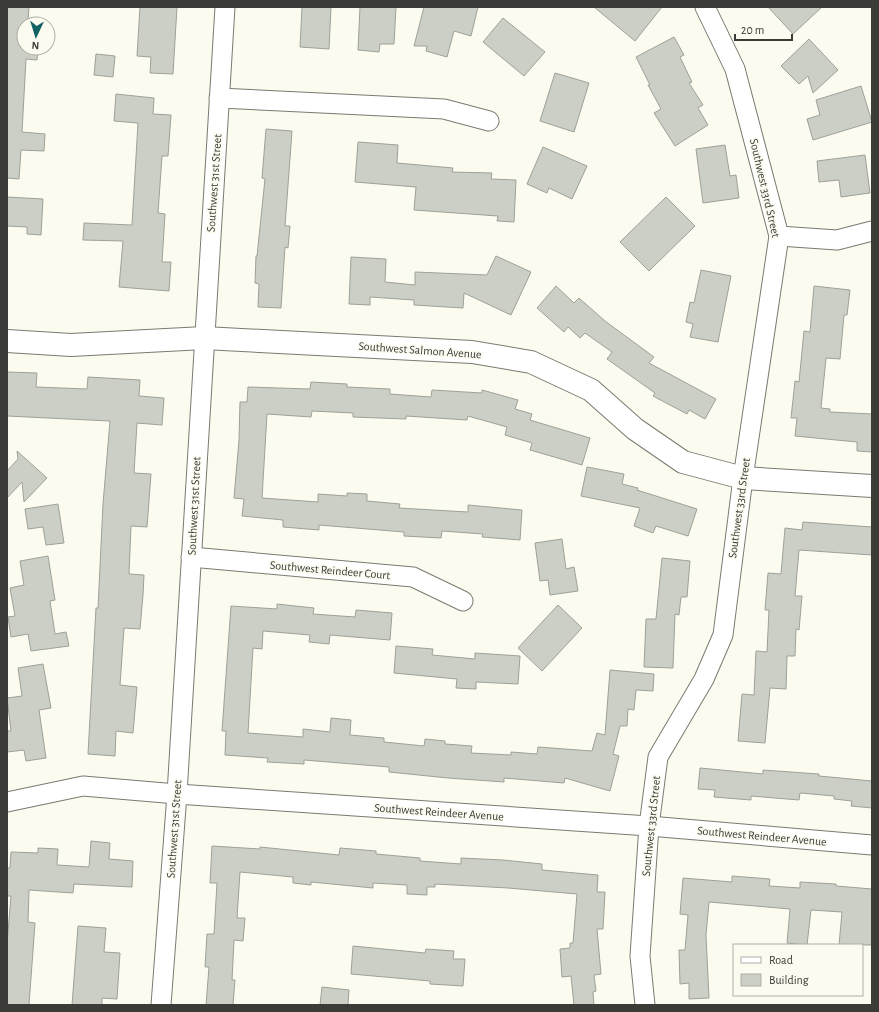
<svg xmlns="http://www.w3.org/2000/svg" width="879" height="1012" viewBox="0 0 879 1012" font-family="'Alegreya Sans',sans-serif">
	<rect width="100%" height="100%" fill="#fcfbf0"/>
	<g fill="#cccfc5" stroke="#9ea198">
		<path d="M7,7H29L28,21L40,22V24H24V48H38L37,60L26,59L22,132L45,134L44,151L21,150L19,179L7,178Z"/>
		<path d="M140,7H177L173,74L150,73L151,57L137,56Z"/>
		<path d="M302,7H331L329,49L300,47Z"/>
		<path d="M360,7H396L394,44H380L379,52L358,50Z"/>
		<path d="M424,7H478L471,36L454,31L447,57L426,51L427,46H414Z"/>
		<path d="M594,7H662L635,41Z"/>
		<path d="M768,7H822L793,34Z"/>
		<path d="M503,18L545,52L524,76L483,42Z"/>
		<path d="M674,37L684,55L680,57L692,82L689,83L703,105L698,108L708,125L675,146L654,113L661,109L648,85H650L636,57Z"/>
		<path d="M809,39L838,70L813,93L808,76L799,84L781,66Z"/>
		<path d="M96,54L115,56L113,77L94,75Z"/>
		<path d="M555,73L589,83L574,132L540,121Z"/>
		<path d="M861,86L872,122L813,140L807,119L820,115L816,100Z"/>
		<path d="M116,94L154,98L153,114L171,115L168,156H162L158,213L165,214L162,262H171L169,291L119,287L123,241L83,240L84,223L132,225L138,123L114,121Z"/>
		<path d="M266,129L292,131L285,226H290L288,248L285,247L281,308L258,307L259,284L255,283L256,256H257L265,179L262,178Z"/>
		<path d="M358,142L398,145L397,163L453,168L452,172L492,173L491,179L516,180L514,222L497,221L498,216L414,210L416,187L355,182Z"/>
		<path d="M725,145L730,176L736,175L739,198L703,203L696,149Z"/>
		<path d="M543,147L587,166L572,199L549,188L547,193L527,184Z"/>
		<path d="M865,155L870,193L841,197L839,180L819,182L817,161Z"/>
		<path d="M7,197L43,199L41,235L27,234V227L7,226Z"/>
		<path d="M666,197L695,226L649,271L620,242Z"/>
		<path d="M496,256L531,272L511,315L464,293L463,308L414,305V300L370,297V305L349,304L351,257L386,259L385,282L415,285V272L487,275Z"/>
		<path d="M701,270L731,276L718,342L690,337L693,324L686,322L690,302L694,303Z"/>
		<path d="M556,286L574,303L579,298L605,321L654,357L649,363L716,399L705,419L689,410L687,414L653,396L655,393L607,359L612,352L585,333L580,338L568,327L564,332L537,308Z"/>
		<path d="M814,286L850,290L847,315H844L840,359L826,358L821,408L830,409V412L872,414V452L857,451V442L795,436L797,418H791L795,381L799,382L804,331L810,332Z"/>
		<path d="M7,372L37,373L36,387L87,389L88,377L140,380L139,396L164,398L162,425L137,423L134,473L151,474L147,527L131,526L129,574L144,575L143,595L140,629L124,628L120,685L137,687L133,733L116,731L115,756L88,754L96,608H98L103,504L110,421L7,416Z"/>
		<path d="M311,382L347,384V387L390,389V394L431,397L432,390L482,393V390L518,400L515,409L532,414L530,420L590,438L582,465L530,450L532,443L505,435L507,427L468,416L467,420L406,416V419L353,417V413L312,411L311,417L267,414L262,498L318,502V494L347,496V493L367,494V501L400,504L399,508L468,512V505L522,510L520,540L482,537L483,534L442,531L441,538L404,536V532L319,525V530L283,527V520L242,516L244,499L234,498L239,440L240,402H247L248,387L310,389Z"/>
		<path d="M17,451L47,478L24,502L22,482L7,498V471L18,459Z"/>
		<path d="M587,467L624,474L622,484L638,488L637,490L697,509L688,536L656,526L653,533L634,526L640,508L581,496Z"/>
		<path d="M58,504L64,543L46,545L43,527L28,529L25,509Z"/>
		<path d="M803,522L872,527V555L799,550L795,596H802L799,630L796,629L795,656H787L786,689L770,688L765,743L738,741L742,694L754,695L756,651L767,652L769,610H765L768,573L781,574L785,528L802,530Z"/>
		<path d="M562,539L566,569L574,567L578,591L550,595L548,580L540,581L535,543Z"/>
		<path d="M48,556L55,600L50,601L55,634L66,632L69,646L31,651L28,634L11,637L8,617L15,616L10,588L24,585L20,561Z"/>
		<path d="M662,558L690,561L687,597H681L679,615L675,614L673,668L644,667L646,619H656Z"/>
		<path d="M277,604L314,608L313,614L355,617L356,610L392,613L390,640L330,635L329,644L309,642L310,635L263,631L262,649L253,648L248,733L303,737V729L330,732L331,718L351,720L350,735L384,738V742L424,746L425,739L445,741V744L472,746L471,753L511,755V752L537,754L538,747L592,751L597,733L605,735L610,670L654,674L653,691L636,690L634,710L628,709L627,726H620L613,754L619,756L610,791L565,778L564,783L504,778V782L448,778L389,772V767L304,760V764L267,762L268,758L225,755L226,731H222L231,606L277,609Z"/>
		<path d="M558,605L582,628L542,671L518,648Z"/>
		<path d="M396,646L433,649L432,655L475,659V653L520,656L518,684L476,682V689L456,688L457,679L394,673Z"/>
		<path d="M43,664L51,708L39,710L46,758L26,761L24,750L7,752V731H11L7,698L22,696L18,668Z"/>
		<path d="M700,768L763,774V770L819,774V776L872,781V808L851,806L852,801L834,799V796L800,793L799,800L751,796V800L714,797L715,790L698,789Z"/>
		<path d="M91,841L110,843L109,859L133,861L132,887L74,884L73,893L29,890L28,922L35,923L29,1005H7V944L11,896H7V868H10L11,852L38,853V848L58,849L57,865L89,867Z"/>
		<path d="M212,846L260,849V847L339,855L340,848L376,851V854L420,858V861L461,864V858L503,860L542,864V870L598,875L597,892H605L603,929H597L601,974L594,975L596,991L593,992L594,1005H574L571,976L562,977L560,949L570,948V943H573L577,894L508,888L435,884V887H427V895L407,894V885L373,883V888L311,882V885L293,883V877L240,872L237,918H245L243,941L234,940L232,980H235L233,1005H206L209,967H205L207,934H214L217,883H210Z"/>
		<path d="M732,876L770,879L769,886L800,888V882L836,884V886L872,889V945H839L842,912L811,910L807,945H806L787,943L790,909L709,902L706,935L709,998L689,999V983L680,984L679,950H685L688,915L680,914L683,878L732,882Z"/>
		<path d="M78,926L106,928L104,952L120,953L117,999L102,998V1005H72Z"/>
		<path d="M353,946L425,953L426,949L454,951L453,959H465L463,986L430,984V981L351,974Z"/>
		<path d="M322,987L349,990L348,1005H320Z"/>
	</g>
	<g fill="none" stroke-linecap="round" stroke-linejoin="round">
		<defs>
			<g id="minor">
				<path d="M219,98L444,109L489,121"/>
				<path d="M779,236L837,240L872,231"/>
				<path d="M191,557L413,577L463,601"/>
				<path d="M7,802L83,786L177,794L649,826L872,845"/>
				<path d="M161,1005L177,794L225,7"/>
				<path d="M645,1005L640,956L649,826L658,757L704,679L723,635L743,478L779,236L735,69L705,7"/>
			</g>
			<path id="tertiary" d="M7,341L71,345L204,338L472,352L531,362L591,390L635,429L683,462L743,478L872,486"/>
		</defs>
		<use href="#minor" stroke="#7b7a70" stroke-width="21"/>
		<use href="#tertiary" stroke="#7b7a70" stroke-width="24"/>
		<use href="#minor" stroke="#fff" stroke-width="19"/>
		<use href="#tertiary" stroke="#fff" stroke-width="22"/>
	</g>
	<g text-anchor="middle" dominant-baseline="central" stroke-width="3.5" stroke-linejoin="round" paint-order="stroke">
		<g font-size="12" fill="#3b3b37" stroke="#fcfbf0">
			<text transform="translate(214 183) rotate(-86)">Southwest 31st Street</text>
			<text transform="translate(765 188) rotate(77)">Southwest 33rd Street</text>
			<text transform="translate(420 350) rotate(4)">Southwest Salmon Avenue</text>
			<text transform="translate(194 506) rotate(-87)">Southwest 31st Street</text>
			<text transform="translate(739 508) rotate(-82)">Southwest 33rd Street</text>
			<text transform="translate(330 570) rotate(5)">Southwest Reindeer Court</text>
			<text transform="translate(439 812) rotate(4)">Southwest Reindeer Avenue</text>
			<text transform="translate(651 826) rotate(-84)">Southwest 33rd Street</text>
			<text transform="translate(174 829) rotate(-86)">Southwest 31st Street</text>
			<text transform="translate(762 836) rotate(5)">Southwest Reindeer Avenue</text>
		</g>
	</g>
	<rect width="879" height="1012" fill="none" stroke="#3b3b37" stroke-width="16"/>
	<rect x="733" y="944" width="130" height="52" fill="#fcfbf0" stroke="#afaea6"/>
	<rect x="741" y="957" width="20" height="6" fill="#ffffff" stroke="#afaea6"/>
	<text x="769" y="964" font-size="12" fill="#3b3b37">Road</text>
	<rect x="741" y="974" width="20" height="12" fill="#cccfc5" stroke="#afaea6"/>
	<text x="769" y="984" font-size="12" fill="#3b3b37">Building</text>
	<g transform="translate(36 36) rotate(184)"><circle r="19" fill="#fcfbf0" stroke="#afaea6"/>
	<path d="M0-3L7 15L0 10L-7 15Z" fill="#126264"/>
	<text y="-6" font-size="11" font-weight="bold" text-anchor="middle" fill="#3b3b37">N</text>
	</g>
	<path d="M735 34v6h57v-6" fill="none" stroke="#3b3b37" stroke-width="2"/>
	<text x="741" y="34" font-size="12" fill="#3b3b37" stroke="#fcfbf0" stroke-width="3" paint-order="stroke">20 m</text>
</svg>
